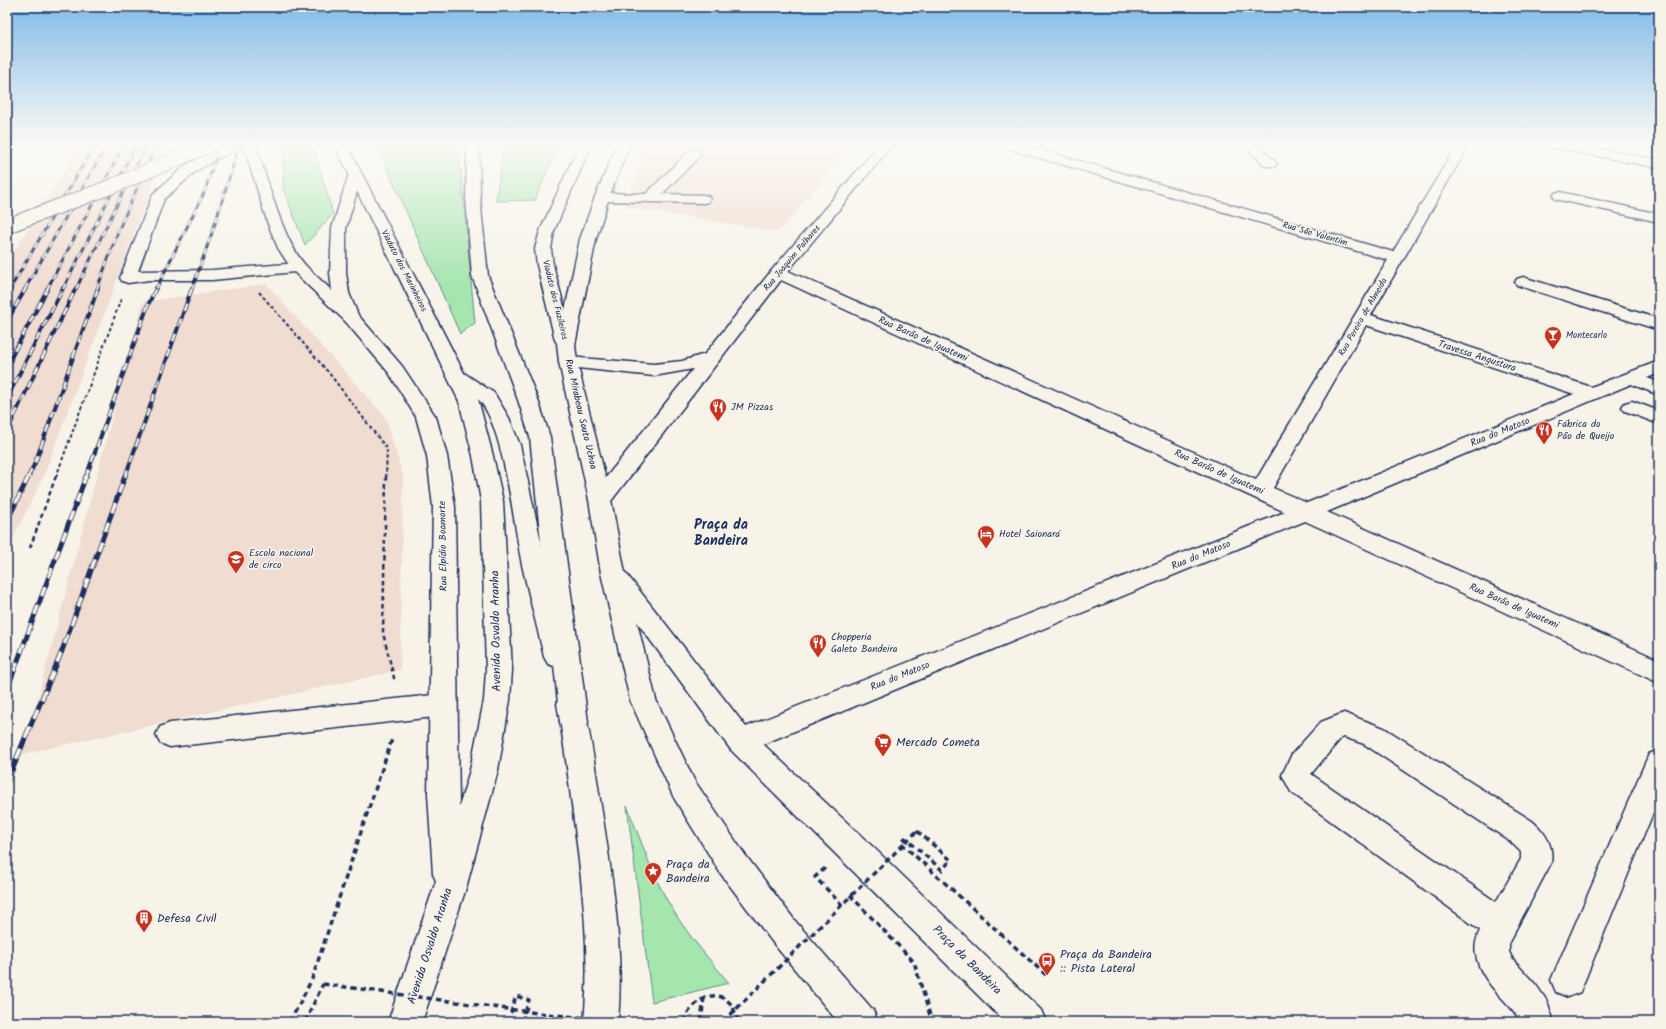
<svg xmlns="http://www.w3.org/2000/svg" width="1666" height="1029" viewBox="0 0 1666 1029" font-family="Kalam,sans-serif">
	<rect width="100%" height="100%" fill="#f7f3e8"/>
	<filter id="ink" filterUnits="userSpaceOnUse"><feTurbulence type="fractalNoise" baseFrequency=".025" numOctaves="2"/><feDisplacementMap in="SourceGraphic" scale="8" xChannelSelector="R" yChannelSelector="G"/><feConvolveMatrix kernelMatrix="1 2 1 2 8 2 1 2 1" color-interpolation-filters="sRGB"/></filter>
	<g filter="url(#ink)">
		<g fill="#f0dcd1">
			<path d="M82,143H168L44,475L7,551V262Z"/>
			<path d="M647,143H853L779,232L626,207Z"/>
			<path d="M266,284L386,418L403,477L400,670L23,754L143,302Z"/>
		</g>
		<g fill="#a5e5ae" stroke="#608a86">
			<path d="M284,143H312L333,214L305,245L283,188Z"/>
			<path d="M376,143H458L475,323L460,334Z"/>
			<path d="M504,143H559L535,200L496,201Z"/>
			<path d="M627,806C642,842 654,882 676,915C691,939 711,961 729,983L652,1002Z"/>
		</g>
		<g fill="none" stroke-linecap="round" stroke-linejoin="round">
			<defs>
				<g id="minor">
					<path d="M230,143H247L245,146L219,158L196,171L164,199L138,271L212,270L299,263L305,265L307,268L305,271L212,280H149L128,283L122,281L120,278L153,194L186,165Z"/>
					<path d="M881,143H894L788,271L1256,480L1388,260L999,146L997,143H1017L1393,252L1458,143H1470L1371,315L1591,387L1659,361V373L1647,378L1659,382V395L1631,384L1327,512L1659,660V683L1305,521L763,744L873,847L1041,1010L1046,1022H1005L731,750L601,573L605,567L613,564L621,567L746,727L1285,512L781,280L608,505L600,507L592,505L589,500L592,495L693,369L654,376L568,367L562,366L559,362L562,358L568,357L654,364L682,361L705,354L772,270ZM1366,325L1574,394L1307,503L1273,488Z"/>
					<path d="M1243,143H1256L1277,163L1275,166H1265Z"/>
					<path d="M1545,143H1571L1659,160V168L1551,147L1547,146Z"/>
					<path d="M694,150L699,151L700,154L699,157L662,194L703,195L708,196L710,199L708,202L703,203L602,201L597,200L595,197L597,194L602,193L646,194L689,151Z"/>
					<path d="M1560,192L1659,214V222L1555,199L1553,196L1555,193Z"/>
					<path d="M1523,277L1659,319V330L1517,285L1515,282L1517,279Z"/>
					<path d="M1632,401L1659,411V424L1625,411L1622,407L1625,403Z"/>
					<path d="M443,694L452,697L456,705L452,713L443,716L170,747L160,743L156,735L160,727L170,723Z"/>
					<path d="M1344,713L1384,728L1532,821C1545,832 1554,845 1551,863L1509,942V952L1513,960L1536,985L1547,1001L1554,1022H1520C1517,1013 1509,1006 1503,999C1492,988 1478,971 1476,954C1474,946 1477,937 1480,930L1291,792L1282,775L1292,754L1321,722ZM1344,737L1364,744L1510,841L1521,852V859L1496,902L1311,774L1341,738Z"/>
					<path d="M1659,750V798L1580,992L1568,997L1556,992L1551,980L1649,754Z"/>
				</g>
				<g id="major">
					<path d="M243,143H255C267,178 282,239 305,265C313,274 324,282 332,291L330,273L332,228L349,174L334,143H346L464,373L494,393L509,418L520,445L546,565L570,657L566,664L557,667L548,664L544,657C537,626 529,596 522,565C514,527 504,424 478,399L493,456L503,501L512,670L510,700L498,770L466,888L422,1022H388L436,881L433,874L428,794L433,507L427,456L416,417L389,373L345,321L293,271L278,248L268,224ZM357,191L459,401L473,456L481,501L486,670L484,700L470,770L459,807L455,507L447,456L436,417L402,366L358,315L349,293L346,273V228Z"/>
					<path d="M580,143H592L554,231L551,249L553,265L565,310L580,239L595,197L618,143H630L609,197L596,239L575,345L577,362L611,500L625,573L656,700L694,780L743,852L796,922L873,1010L878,1022H838L774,944L721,874L674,798L630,700L601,573L589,500L559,362L557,343L555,340L537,265L535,249L540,231Z"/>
					<path d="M570,693L579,696L583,704C592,740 596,776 602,812C613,882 624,951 618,1022H584C591,952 582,882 573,813C568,776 564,740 557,704L561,696Z"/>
				</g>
				<path id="highway" d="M467,143H479L480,198L488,276L538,400L550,437L588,722L584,730L574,734L564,730L560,722L530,437L518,400L472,276L466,198Z"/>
			</defs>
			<use href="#minor" stroke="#1b2f5e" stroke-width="3"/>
			<use href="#major" stroke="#1b2f5e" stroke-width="3"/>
			<use href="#highway" stroke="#1b2f5e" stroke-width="3"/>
			<g stroke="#1b2f5e" stroke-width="2" stroke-dasharray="3.5 2.5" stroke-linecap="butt">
				<path d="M259,292L329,373L387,449L386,477"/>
				<path d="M56,477L121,299"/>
			</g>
			<g stroke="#1b2f5e" stroke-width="2.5" stroke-dasharray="4.5 3.5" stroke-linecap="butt">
				<path d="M386,476L383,633L395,682"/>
				<path d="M30,548L56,476"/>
			</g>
			<g stroke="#1b2f5e" stroke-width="3.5" stroke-dasharray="5.5 4" stroke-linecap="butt">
				<path d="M917,831L951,860L942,870L905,838L901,843L1047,976"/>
				<path d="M825,870L824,869L815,877L842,905"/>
				<path d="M850,895L914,962L932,1022"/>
				<path d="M290,1022L312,979L392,739"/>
				<path d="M305,1022L323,984"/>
				<path d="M508,1022L516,996L529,1000L522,1022"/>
				<path d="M534,1022L537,1013"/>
				<path d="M683,1022C691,1002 717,983 733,1007C735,1012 736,1017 738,1022"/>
				<path d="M701,1022L704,997"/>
			</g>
			<use href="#minor" fill="#f7f3e8" fill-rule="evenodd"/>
			<use href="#major" fill="#f7f3e8" fill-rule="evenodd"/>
			<use href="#highway" fill="#f7f3e8" fill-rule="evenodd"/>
			<defs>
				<g id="rail-far3">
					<path d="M10,289L96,143"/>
					<path d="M25,289L108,143"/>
					<path d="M47,289L125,143"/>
					<path d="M63,289L137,143"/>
					<path d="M76,289L147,143"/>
					<path d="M97,289L119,229L157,143"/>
					<path d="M156,289L204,193L216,157L215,143"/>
					<path d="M192,289L213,230L240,143"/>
				</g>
				<g id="rail-far2">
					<path d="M7,295L11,288"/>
					<path d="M7,321L26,288"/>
					<path d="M7,365L48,288"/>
					<path d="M7,398L63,288"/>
					<path d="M7,431L76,288"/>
					<path d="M28,477L35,463L98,288"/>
					<path d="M86,477L148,305L156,288"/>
					<path d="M125,477L192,288"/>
				</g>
				<g id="rail-far1">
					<path d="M7,521L29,476"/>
					<path d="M7,690L86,476"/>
					<path d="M34,718L62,651L125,476"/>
				</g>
				<path id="rail" d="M7,782L34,717"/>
			</defs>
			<use href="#rail-far3" stroke="#1b2f5e" stroke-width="3"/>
			<use href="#rail-far2" stroke="#1b2f5e" stroke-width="4"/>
			<use href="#rail-far1" stroke="#1b2f5e" stroke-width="5"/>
			<use href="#rail" stroke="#1b2f5e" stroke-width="5.5"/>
			<use href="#rail-far3" stroke="#f7f3e8" stroke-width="2" stroke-dasharray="6" stroke-linecap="butt"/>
			<use href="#rail-far2" stroke="#f7f3e8" stroke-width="2.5" stroke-dasharray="8" stroke-linecap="butt"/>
			<use href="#rail-far1" stroke="#f7f3e8" stroke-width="3.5" stroke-dasharray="10" stroke-linecap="butt"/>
			<use href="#rail" stroke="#f7f3e8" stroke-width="4" stroke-dasharray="12" stroke-linecap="butt"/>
			<defs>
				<path id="highway-bridge" d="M7,226L113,186L214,143"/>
			</defs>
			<use href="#highway-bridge" stroke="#1b2f5e" stroke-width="16" stroke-linecap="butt"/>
			<g stroke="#1b2f5e" stroke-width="3.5" stroke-dasharray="5.5 4" stroke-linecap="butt">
				<path d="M323,984L537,1013L624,1022"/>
				<path d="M723,1022L917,831"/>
			</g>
			<use href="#highway-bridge" stroke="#f7f3e8" stroke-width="14"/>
		</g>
	</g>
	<linearGradient id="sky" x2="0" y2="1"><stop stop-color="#82bbe8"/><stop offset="0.5" stop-color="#fbfaf5"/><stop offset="1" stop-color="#fbfaf5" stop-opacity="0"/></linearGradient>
	<rect width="1666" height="287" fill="url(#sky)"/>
	<defs>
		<symbol id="bar-pin" viewBox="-11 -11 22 30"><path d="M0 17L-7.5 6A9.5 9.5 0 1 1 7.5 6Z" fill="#c8321e" stroke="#f7f3e8"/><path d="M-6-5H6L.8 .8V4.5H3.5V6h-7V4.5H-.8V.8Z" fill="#fff"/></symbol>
		<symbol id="restaurant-pin" viewBox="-11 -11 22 30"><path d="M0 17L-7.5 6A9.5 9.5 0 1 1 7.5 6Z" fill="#c8321e" stroke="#f7f3e8"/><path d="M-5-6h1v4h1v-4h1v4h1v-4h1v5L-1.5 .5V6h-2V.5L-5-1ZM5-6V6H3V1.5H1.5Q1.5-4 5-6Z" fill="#fff"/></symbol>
		<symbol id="hotel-pin" viewBox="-11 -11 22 30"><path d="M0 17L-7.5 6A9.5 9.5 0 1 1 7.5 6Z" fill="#c8321e" stroke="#f7f3e8"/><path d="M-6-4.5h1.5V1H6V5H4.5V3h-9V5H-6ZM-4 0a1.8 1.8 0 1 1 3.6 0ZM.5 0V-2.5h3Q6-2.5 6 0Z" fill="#fff"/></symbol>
		<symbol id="university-pin" viewBox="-11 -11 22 30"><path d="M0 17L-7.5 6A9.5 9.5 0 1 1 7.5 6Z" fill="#c8321e" stroke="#f7f3e8"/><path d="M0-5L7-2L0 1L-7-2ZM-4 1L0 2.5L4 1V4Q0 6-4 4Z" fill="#fff"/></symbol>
		<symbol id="supermarket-pin" viewBox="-11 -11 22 30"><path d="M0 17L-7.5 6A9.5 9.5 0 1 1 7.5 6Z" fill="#c8321e" stroke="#f7f3e8"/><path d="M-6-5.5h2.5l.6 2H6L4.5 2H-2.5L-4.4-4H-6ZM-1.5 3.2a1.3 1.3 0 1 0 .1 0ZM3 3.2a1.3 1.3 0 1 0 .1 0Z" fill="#fff"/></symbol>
		<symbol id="sight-pin" viewBox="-11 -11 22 30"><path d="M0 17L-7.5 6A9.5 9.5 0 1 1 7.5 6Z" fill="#c8321e" stroke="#f7f3e8"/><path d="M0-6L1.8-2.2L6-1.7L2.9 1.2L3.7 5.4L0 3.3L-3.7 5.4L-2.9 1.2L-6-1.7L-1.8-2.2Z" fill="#fff"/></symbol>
		<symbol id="building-pin" viewBox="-11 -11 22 30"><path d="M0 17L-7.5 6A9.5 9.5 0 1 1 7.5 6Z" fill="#c8321e" stroke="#f7f3e8"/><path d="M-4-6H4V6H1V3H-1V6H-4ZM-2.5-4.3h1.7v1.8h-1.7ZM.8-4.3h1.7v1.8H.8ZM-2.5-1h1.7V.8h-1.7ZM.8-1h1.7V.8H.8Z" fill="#fff"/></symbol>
		<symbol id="bus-pin" viewBox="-11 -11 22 30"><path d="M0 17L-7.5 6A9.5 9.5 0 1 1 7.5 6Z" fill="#c8321e" stroke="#f7f3e8"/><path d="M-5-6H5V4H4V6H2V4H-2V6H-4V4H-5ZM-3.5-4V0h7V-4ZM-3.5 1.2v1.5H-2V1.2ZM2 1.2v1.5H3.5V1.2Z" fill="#fff"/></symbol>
	</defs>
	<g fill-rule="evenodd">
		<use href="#bar-pin" x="1543" y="325" width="20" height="27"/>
		<use href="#restaurant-pin" x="708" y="397" width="20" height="27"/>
		<use href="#restaurant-pin" x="1534" y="420" width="20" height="27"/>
		<use href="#hotel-pin" x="976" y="524" width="20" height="27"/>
		<use href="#university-pin" x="226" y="549" width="20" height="27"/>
		<use href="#restaurant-pin" x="808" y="633" width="20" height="27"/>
		<use href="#supermarket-pin" x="873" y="732" width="20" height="27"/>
		<use href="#sight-pin" x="643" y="861" width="20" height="27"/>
		<use href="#building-pin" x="134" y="908" width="20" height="27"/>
		<use href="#bus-pin" x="1037" y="951" width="20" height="27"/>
	</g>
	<g text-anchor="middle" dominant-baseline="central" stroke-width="3.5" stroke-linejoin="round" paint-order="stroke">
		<g font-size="9" fill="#1b2f5e" stroke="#f7f3e8">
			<text transform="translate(1315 234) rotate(16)">Rua São Valentim</text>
			<text transform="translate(792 258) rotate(-50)">Rua Joaquim Palhares</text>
			<text transform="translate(404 271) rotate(63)">Viaduto dos Marinheiros</text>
			<text transform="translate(555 300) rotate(76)">Viaduto dos Fuzileiros</text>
			<text transform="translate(1363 317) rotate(-60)">Rua Pereira de Almeida</text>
		</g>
		<g font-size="9" fill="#1b2f5e" stroke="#f7f3e8" text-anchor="start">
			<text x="1566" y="335">Montecarlo</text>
		</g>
		<g font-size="10" fill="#1b2f5e" stroke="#f7f3e8">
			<text transform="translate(923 339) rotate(24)">Rua Barão de Iguatemi</text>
			<text transform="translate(1477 356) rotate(18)">Travessa Angustura</text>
			<text transform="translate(581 414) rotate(77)">Rua Mirabeau Souto Uchoa</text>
			<text transform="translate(1500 432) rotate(-22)">Rua do Matoso</text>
			<text transform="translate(1219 472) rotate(24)">Rua Barão de Iguatemi</text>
			<text transform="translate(443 546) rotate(-91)">Rua Elpídio Boamorte</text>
			<text transform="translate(1201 555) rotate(-22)">Rua do Matoso</text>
			<text transform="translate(1514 606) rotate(24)">Rua Barão de Iguatemi</text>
			<text transform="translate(900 676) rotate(-22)">Rua do Matoso</text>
		</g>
		<g font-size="10" fill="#1b2f5e" stroke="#f7f3e8" text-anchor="start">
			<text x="731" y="407">JM Pizzas</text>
			<text x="1557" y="424">Fábrica do<tspan x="1557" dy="12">Pão de Queijo</tspan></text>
			<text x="999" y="534">Hotel Saionará</text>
			<text x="249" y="553">Escola nacional<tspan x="249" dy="12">de circo</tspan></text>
			<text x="831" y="637">Chopperia<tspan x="831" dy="12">Galeto Bandeira</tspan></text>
		</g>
		<g font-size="12" fill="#1b2f5e" stroke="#f7f3e8">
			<text transform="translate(496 631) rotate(-91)">Avenida Osvaldo Aranha</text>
			<text transform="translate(430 946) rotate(-72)">Avenida Osvaldo Aranha</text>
			<text transform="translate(967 960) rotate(45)">Praça da Bandeira</text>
		</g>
		<g font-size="12" fill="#1b2f5e" stroke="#f7f3e8" text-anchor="start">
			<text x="896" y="742">Mercado Cometa</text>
			<text x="666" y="864">Praça da<tspan x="666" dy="14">Bandeira</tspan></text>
			<text x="157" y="918">Defesa Civil</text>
			<text x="1060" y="954">Praça da Bandeira<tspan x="1060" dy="14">:: Pista Lateral</tspan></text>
		</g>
		<g font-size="14" font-weight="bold" fill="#1b2f5e" stroke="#f7f3e8">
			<text x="721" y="525">Praça da<tspan x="721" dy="16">Bandeira</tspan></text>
		</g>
	</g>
	<rect width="1666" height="1029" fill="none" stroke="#f7f3e8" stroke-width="24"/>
	<rect x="12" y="12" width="1642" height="1005" fill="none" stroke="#1b2f5e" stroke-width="1.5" filter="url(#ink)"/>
</svg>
